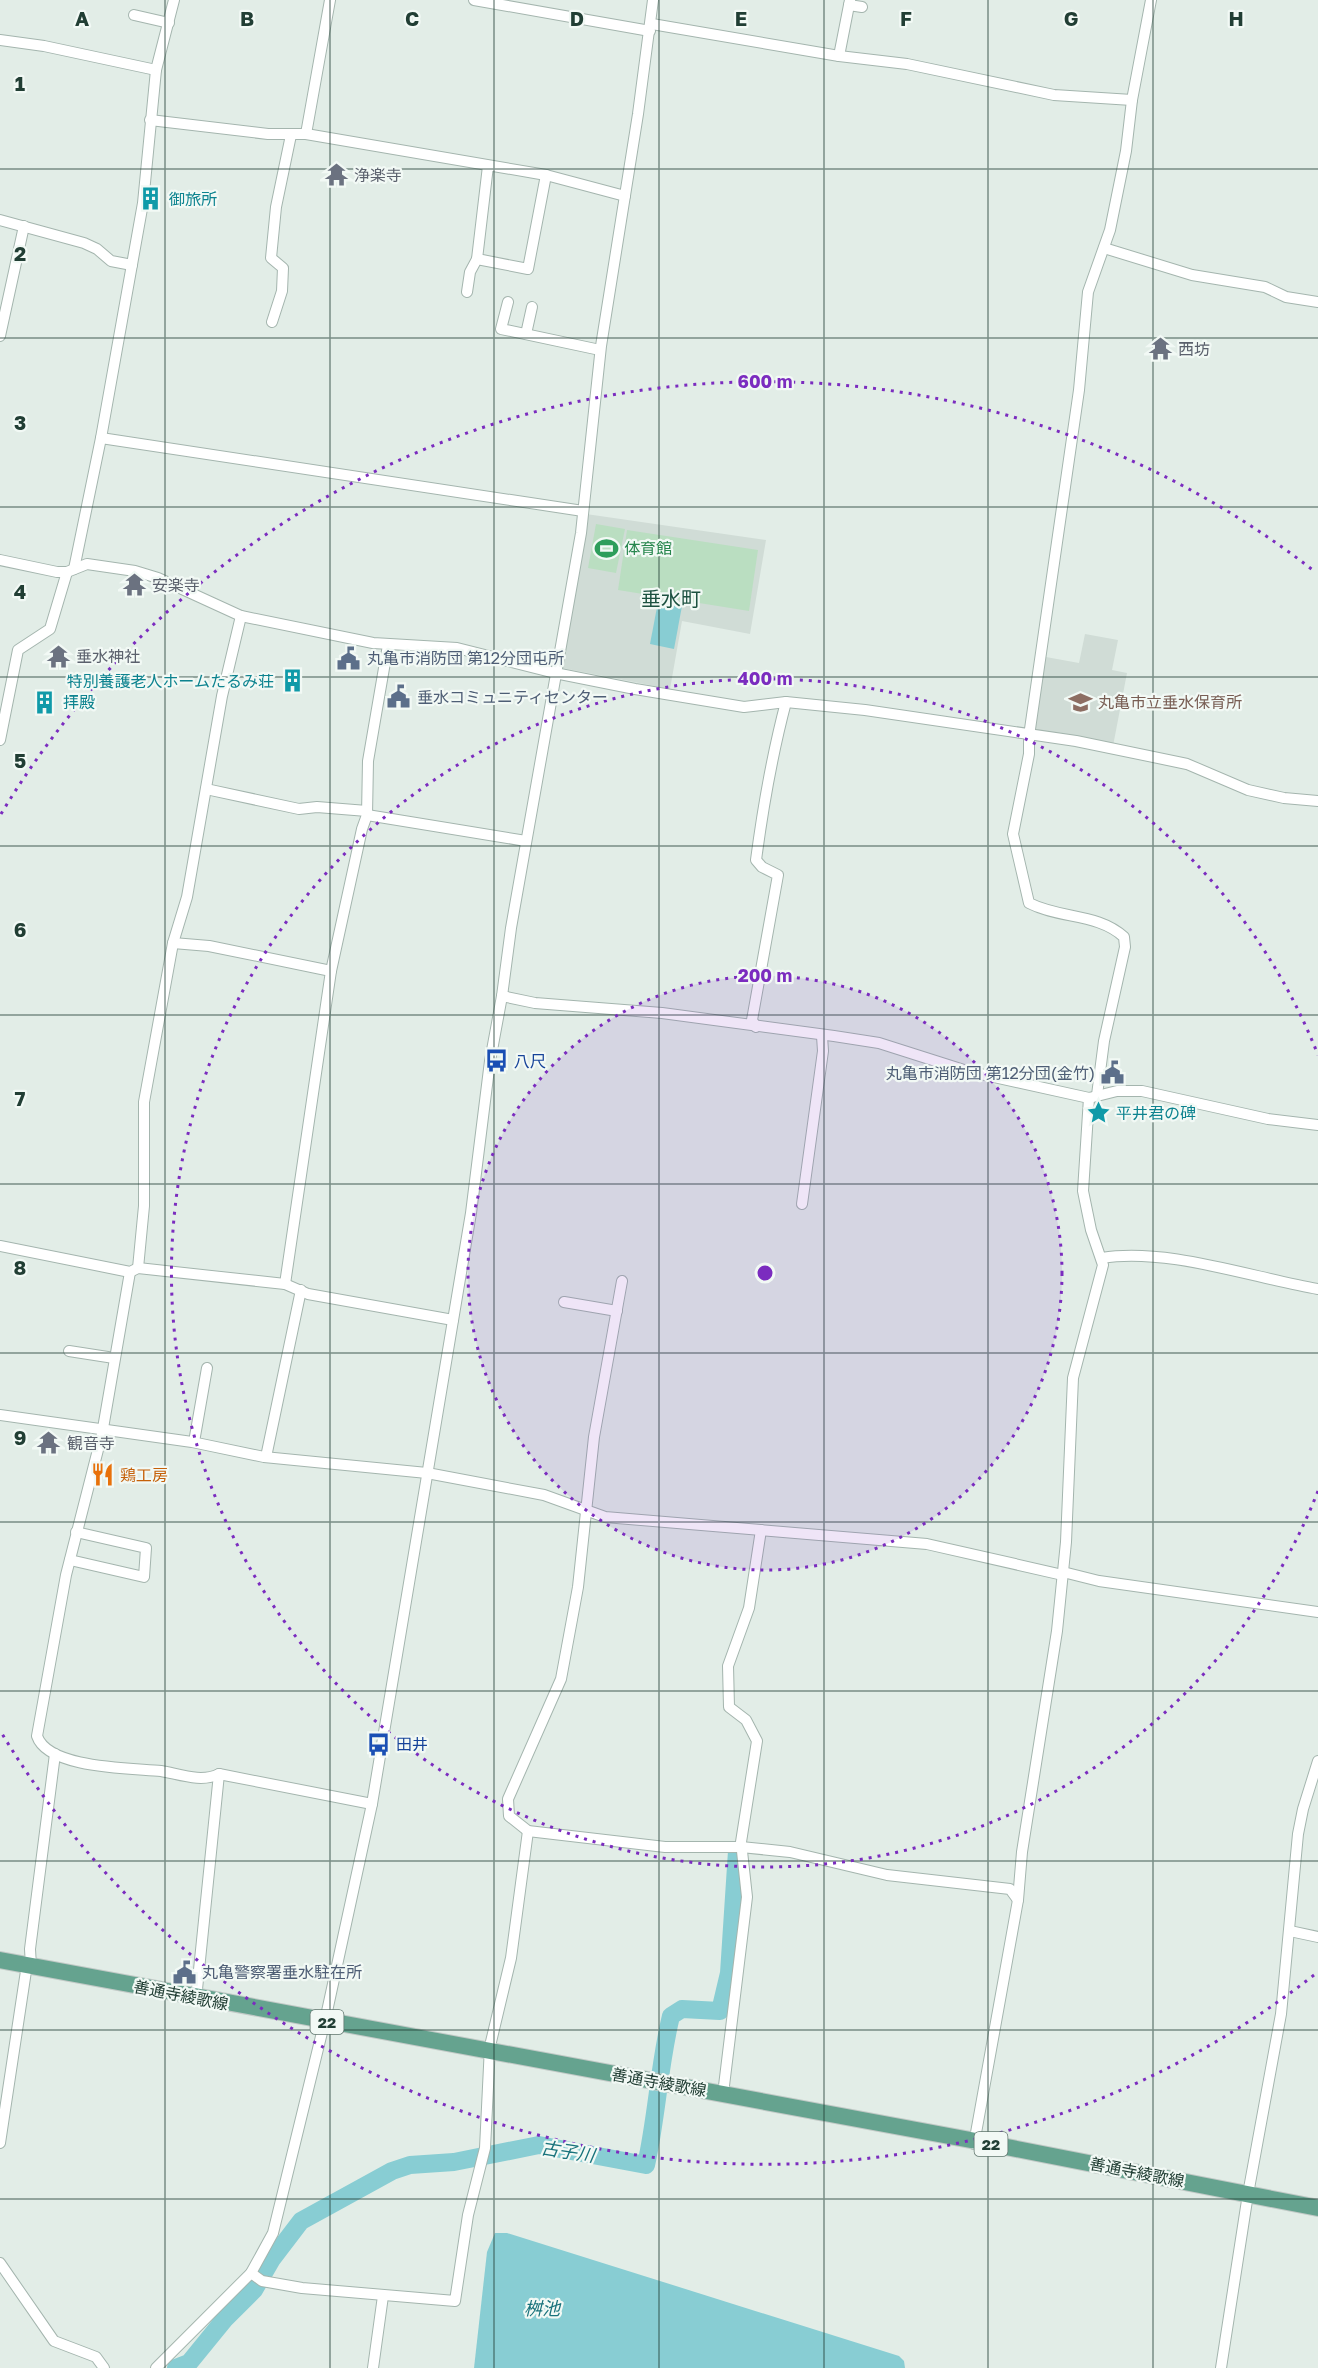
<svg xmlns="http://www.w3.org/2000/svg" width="1318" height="2368" viewBox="0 0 1318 2368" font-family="'Golos Text','Noto Sans JP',sans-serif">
	<rect width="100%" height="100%" fill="#e2ede7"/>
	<g fill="#d0dcd6">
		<path d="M586,514L766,540L750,634L682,621L670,689L557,667Z"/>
		<path d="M1085,634L1118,640L1112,670L1127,673L1113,746L1032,731L1046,657L1079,663Z"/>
	</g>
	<g fill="#badec1">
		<path d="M596,524L625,529L616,573L588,568Z"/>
		<path d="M627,530L758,550L749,611L618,590Z"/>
	</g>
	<g fill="#88cdd3">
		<path d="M658,602L682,606L674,649L650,644Z"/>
		<path d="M495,2233H507L899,2356L904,2361L905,2368H474L487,2252Z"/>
	</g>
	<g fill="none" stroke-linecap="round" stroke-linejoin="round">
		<path stroke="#88cdd3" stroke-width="18" d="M176,2368L189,2363L224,2320L254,2290L272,2259L301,2221L392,2171L410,2165L454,2162L539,2145L646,2165C657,2116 659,2065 671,2016L682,2009L720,2011L729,1973L737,1851"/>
		<defs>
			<g id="street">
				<path d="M474,0L650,31"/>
				<path d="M849,5L862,7"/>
				<path d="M134,15L169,23"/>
				<path d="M652,24L839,56L907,64L1054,95L1132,100"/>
				<path d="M0,40L44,46L156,70"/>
				<path d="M839,56L850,0"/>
				<path d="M150,120L268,134H306L546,175L625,196"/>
				<path d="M306,134L330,0"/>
				<path d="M0,220L84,243L97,249L111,261L132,265"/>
				<path d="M1104,248L1192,275L1265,287L1286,297L1318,302"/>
				<path d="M477,259L488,166"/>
				<path d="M467,292L470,272L477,259L528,269L546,175"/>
				<path d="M508,302L501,329L600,350"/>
				<path d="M272,322L282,291L283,268L271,258L276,207L291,135"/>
				<path d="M526,334L532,307"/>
				<path d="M0,336L24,226"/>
				<path d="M101,438L583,511"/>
				<path d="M0,560L57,572H67L87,564L135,571L158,578L241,616L373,643L457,648L555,673L635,689L744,707L786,702L865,710L1076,741L1187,764L1248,790L1284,798L1318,801"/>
				<path d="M74,569L101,438L143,203L156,70L174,0"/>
				<path d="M0,740L18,650L50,629L67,572"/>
				<path d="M206,789L299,809L317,807L367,811"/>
				<path d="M367,815L526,841"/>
				<path d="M173,943L209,946L331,971"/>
				<path d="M502,996L535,1003L662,1013L834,1036L879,1043L967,1071L1089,1098L1117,1091H1142L1268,1119L1318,1125"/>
				<path d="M756,1027L752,1020L778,875L762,867L756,860C763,807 772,755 786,702"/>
				<path d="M1097,1095L1104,1041L1125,947L1124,937C1098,913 1060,919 1029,903L1013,834L1029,754V736L1079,390L1088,292L1110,230L1126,151L1132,100L1151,0"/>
				<path d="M802,1204L823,1051L822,1036"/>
				<path d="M0,1246L130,1272L138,1268L285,1284L308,1294L453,1320"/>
				<path d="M1102,1258C1166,1247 1253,1278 1318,1289"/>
				<path d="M138,1268L144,1206V1102L173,943L187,897L222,696L241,616"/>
				<path d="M130,1272L102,1434L66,1575L37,1736C48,1769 132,1768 161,1771C179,1774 201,1783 219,1774L372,1804"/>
				<path d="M622,1281L594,1437L578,1587L561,1679L508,1799L509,1816L528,1831L665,1847H741L790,1852L887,1875L1010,1889L1018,1900"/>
				<path d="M285,1284L331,971L362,829L367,815L368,761L388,645"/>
				<path d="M564,1302L617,1311"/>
				<path d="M69,1351L114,1358"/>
				<path d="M0,1415L192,1442L264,1457L427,1473L544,1495L605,1517L927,1544L1063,1575"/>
				<path d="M194,1442L207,1368"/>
				<path d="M266,1457L301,1290"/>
				<path d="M70,1560L144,1577L146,1548L76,1532"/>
				<path d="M1063,1572L1099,1581L1318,1612"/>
				<path d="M1290,1931L1318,1937"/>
				<path d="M196,1999L219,1774"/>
				<path d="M723,2094L747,1897L741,1842L757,1741L746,1720L729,1707L728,1666L749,1608L761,1530"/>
				<path d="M0,2143L26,1971L31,1966L30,1949L55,1754"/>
				<path d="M974,2144L1018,1900L1022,1852L1057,1631L1066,1542L1073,1378L1103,1265L1091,1230L1083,1191L1089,1098"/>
				<path d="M0,2263L54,2341L96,2357L104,2368"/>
				<path d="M251,2273L262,2281L302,2288L455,2301L468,2215L485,2148L490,2046L511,1958L528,1831"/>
				<path d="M156,2368L251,2273L273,2233L326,2016L372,1804L471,1213L490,1061L502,996L511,928L581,533L601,346L638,114L653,0"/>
				<path d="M373,2368L383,2296"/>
				<path d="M1221,2368L1248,2194L1281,2014L1298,1834L1303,1809L1318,1761"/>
			</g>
			<path id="primary" d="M0,1960L976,2141L1318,2208"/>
		</defs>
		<use href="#street" stroke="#a4b5ae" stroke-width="12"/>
		<use href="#primary" stroke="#c1c9c6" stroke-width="18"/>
		<use href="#street" stroke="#fff" stroke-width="10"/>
		<use href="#primary" stroke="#65a38f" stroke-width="16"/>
	</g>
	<path fill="none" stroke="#213e34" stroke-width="1.5" stroke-opacity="0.55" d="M165,0V2368M330,0V2368M494,0V2368M659,0V2368M824,0V2368M988,0V2368M1153,0V2368M0,169H1318M0,338H1318M0,507H1318M0,677H1318M0,846H1318M0,1015H1318M0,1184H1318M0,1353H1318M0,1522H1318M0,1691H1318M0,1861H1318M0,2030H1318M0,2199H1318"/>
	<circle cx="765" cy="1273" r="297" fill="#7b2cbf" fill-opacity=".12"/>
	<g fill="none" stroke="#7b2cbf" stroke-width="3" stroke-dasharray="3 6">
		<circle cx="765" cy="1273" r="297"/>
		<path d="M1318 1491A594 594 0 1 1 1318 1055"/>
		<path d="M1314 1975A891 891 0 0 1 1 1732M1 814A891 891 0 0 1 1314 571"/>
	</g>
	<defs>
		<symbol id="temple-bare" viewBox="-9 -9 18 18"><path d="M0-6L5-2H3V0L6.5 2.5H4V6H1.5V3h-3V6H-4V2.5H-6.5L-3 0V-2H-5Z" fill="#6b7280" stroke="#f2f9f5" stroke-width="2.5" paint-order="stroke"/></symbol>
		<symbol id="building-bare" viewBox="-9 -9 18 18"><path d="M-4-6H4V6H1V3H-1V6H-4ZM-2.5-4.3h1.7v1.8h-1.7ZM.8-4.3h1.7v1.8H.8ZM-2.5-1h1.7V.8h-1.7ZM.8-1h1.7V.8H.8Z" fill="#0f9aa8" stroke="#f2f9f5" stroke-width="2.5" paint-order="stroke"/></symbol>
		<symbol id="stadium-bare" viewBox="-9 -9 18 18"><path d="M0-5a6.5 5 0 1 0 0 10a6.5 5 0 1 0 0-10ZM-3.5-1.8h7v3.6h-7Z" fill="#2e9e5b" stroke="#f2f9f5" stroke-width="2.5" paint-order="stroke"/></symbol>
		<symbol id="civic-bare" viewBox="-9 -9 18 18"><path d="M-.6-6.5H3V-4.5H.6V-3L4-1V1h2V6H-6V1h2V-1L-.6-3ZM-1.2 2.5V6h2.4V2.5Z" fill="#5c6f8a" stroke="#f2f9f5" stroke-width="2.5" paint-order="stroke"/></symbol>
		<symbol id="school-bare" viewBox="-9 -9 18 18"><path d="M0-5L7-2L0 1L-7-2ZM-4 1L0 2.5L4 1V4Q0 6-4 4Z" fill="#8d6e63" stroke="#f2f9f5" stroke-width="2.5" paint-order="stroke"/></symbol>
		<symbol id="bus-bare" viewBox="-9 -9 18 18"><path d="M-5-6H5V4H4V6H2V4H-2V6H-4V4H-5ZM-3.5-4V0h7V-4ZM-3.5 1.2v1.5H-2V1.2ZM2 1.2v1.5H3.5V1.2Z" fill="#1a4fb4" stroke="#f2f9f5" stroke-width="2.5" paint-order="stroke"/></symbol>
		<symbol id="sight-bare" viewBox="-9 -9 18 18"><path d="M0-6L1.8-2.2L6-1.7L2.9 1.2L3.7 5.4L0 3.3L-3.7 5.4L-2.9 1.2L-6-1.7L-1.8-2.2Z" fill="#0f9aa8" stroke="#f2f9f5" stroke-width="2.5" paint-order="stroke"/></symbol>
		<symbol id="restaurant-bare" viewBox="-9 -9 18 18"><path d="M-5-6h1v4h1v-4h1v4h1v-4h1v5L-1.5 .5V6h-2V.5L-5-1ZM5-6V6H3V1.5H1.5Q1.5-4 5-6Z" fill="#e8710a" stroke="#f2f9f5" stroke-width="2.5" paint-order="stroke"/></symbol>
	</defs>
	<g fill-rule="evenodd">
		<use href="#temple-bare" x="320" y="158" width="33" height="33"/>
		<use href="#building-bare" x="134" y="182" width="33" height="33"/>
		<use href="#temple-bare" x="1144" y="332" width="33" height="33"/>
		<use href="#stadium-bare" x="590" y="532" width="33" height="33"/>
		<use href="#temple-bare" x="118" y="568" width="33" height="33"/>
		<use href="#temple-bare" x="42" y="640" width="33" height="33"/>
		<use href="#civic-bare" x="332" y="642" width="33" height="33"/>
		<use href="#building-bare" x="276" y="664" width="33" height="33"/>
		<use href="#civic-bare" x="382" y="680" width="33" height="33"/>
		<use href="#building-bare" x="28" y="686" width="33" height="33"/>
		<use href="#school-bare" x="1064" y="686" width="33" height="33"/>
		<use href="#bus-bare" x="480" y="1044" width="33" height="33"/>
		<use href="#civic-bare" x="1096" y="1056" width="33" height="33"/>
		<use href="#sight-bare" x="1082" y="1096" width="33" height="33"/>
		<use href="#temple-bare" x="32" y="1426" width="33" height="33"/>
		<use href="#restaurant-bare" x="86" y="1458" width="33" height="33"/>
		<use href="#bus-bare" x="362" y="1728" width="33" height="33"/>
		<use href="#civic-bare" x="168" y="1956" width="33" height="33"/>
	</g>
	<g text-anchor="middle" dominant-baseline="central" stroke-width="4.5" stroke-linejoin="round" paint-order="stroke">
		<g fill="#f2f9f5" stroke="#60766e" stroke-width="1.5">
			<rect x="310.5" y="2010" width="33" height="24" rx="4.5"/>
			<rect x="974.5" y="2132" width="33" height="24" rx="4.5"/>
		</g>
		<g font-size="15" font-weight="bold" fill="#213e34">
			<text x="327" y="2022">22</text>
			<text x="991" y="2144">22</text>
		</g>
		<g font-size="16" fill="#5b616d" stroke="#f2f9f5" text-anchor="start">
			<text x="354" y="175">浄楽寺</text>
			<text x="1178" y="349">西坊</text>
			<text x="152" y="585">安楽寺</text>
			<text x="76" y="656">垂水神社</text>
			<text x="67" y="1443">観音寺</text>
		</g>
		<g font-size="16" fill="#0d838f" stroke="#f2f9f5" text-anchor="start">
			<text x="169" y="199">御旅所</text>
			<text x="274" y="681" text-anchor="end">特別養護老人ホームたるみ荘</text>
			<text x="63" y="702">拝殿</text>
			<text x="1116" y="1113">平井君の碑</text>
		</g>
		<g font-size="16" fill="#27864d" stroke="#f2f9f5" text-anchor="start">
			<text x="624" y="548">体育館</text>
		</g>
		<g font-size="16" fill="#4e5e75" stroke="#f2f9f5" text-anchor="start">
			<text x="367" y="658">丸亀市消防団 第12分団屯所</text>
			<text x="417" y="697">垂水コミュニティセンター</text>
			<text x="1095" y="1073" text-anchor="end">丸亀市消防団 第12分団(金竹)</text>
			<text x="202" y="1972">丸亀警察署垂水駐在所</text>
		</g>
		<g font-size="16" fill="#785e54" stroke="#f2f9f5" text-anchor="start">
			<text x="1098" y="702">丸亀市立垂水保育所</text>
		</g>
		<g font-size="16" fill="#164399" stroke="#f2f9f5" text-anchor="start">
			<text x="514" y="1061">八尺</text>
			<text x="396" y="1744">田井</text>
		</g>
		<g font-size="16" fill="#c56008" stroke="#f2f9f5" text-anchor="start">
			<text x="120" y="1475">鶏工房</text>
		</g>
		<g font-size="16" fill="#213e34" stroke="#f2f9f5">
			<text transform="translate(181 1995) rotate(11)">善通寺綾歌線</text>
			<text transform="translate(659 2082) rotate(10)">善通寺綾歌線</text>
			<text transform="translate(1137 2172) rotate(11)">善通寺綾歌線</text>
		</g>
		<g font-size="18" font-style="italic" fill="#19737c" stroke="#f2f9f5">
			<text transform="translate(568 2151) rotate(9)">古子川</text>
			<text x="542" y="2308">桝池</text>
		</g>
		<g font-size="20" fill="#1c5140" stroke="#f2f9f5">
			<text x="671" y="598">垂水町</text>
		</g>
	</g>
	<g font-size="20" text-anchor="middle" font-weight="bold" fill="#213e34" stroke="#f2f9f5" stroke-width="4.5" stroke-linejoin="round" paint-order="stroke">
		<text x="82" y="26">A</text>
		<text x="247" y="26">B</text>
		<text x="412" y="26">C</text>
		<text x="577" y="26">D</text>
		<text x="741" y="26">E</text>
		<text x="906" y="26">F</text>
		<text x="1071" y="26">G</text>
		<text x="1236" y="26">H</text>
		<text x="20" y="91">1</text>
		<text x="20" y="261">2</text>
		<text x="20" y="430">3</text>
		<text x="20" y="599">4</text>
		<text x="20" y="768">5</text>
		<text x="20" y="937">6</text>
		<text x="20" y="1106">7</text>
		<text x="20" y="1275">8</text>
		<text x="20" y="1445">9</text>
	</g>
	<circle cx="765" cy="1273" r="9" fill="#7b2cbf" stroke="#f2f9f5" stroke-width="3"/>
	<g font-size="18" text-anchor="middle" font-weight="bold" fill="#7b2cbf" stroke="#f2f9f5" stroke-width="4.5" stroke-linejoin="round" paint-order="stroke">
		<text x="765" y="388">600 m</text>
		<text x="765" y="685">400 m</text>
		<text x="765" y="982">200 m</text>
	</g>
</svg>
